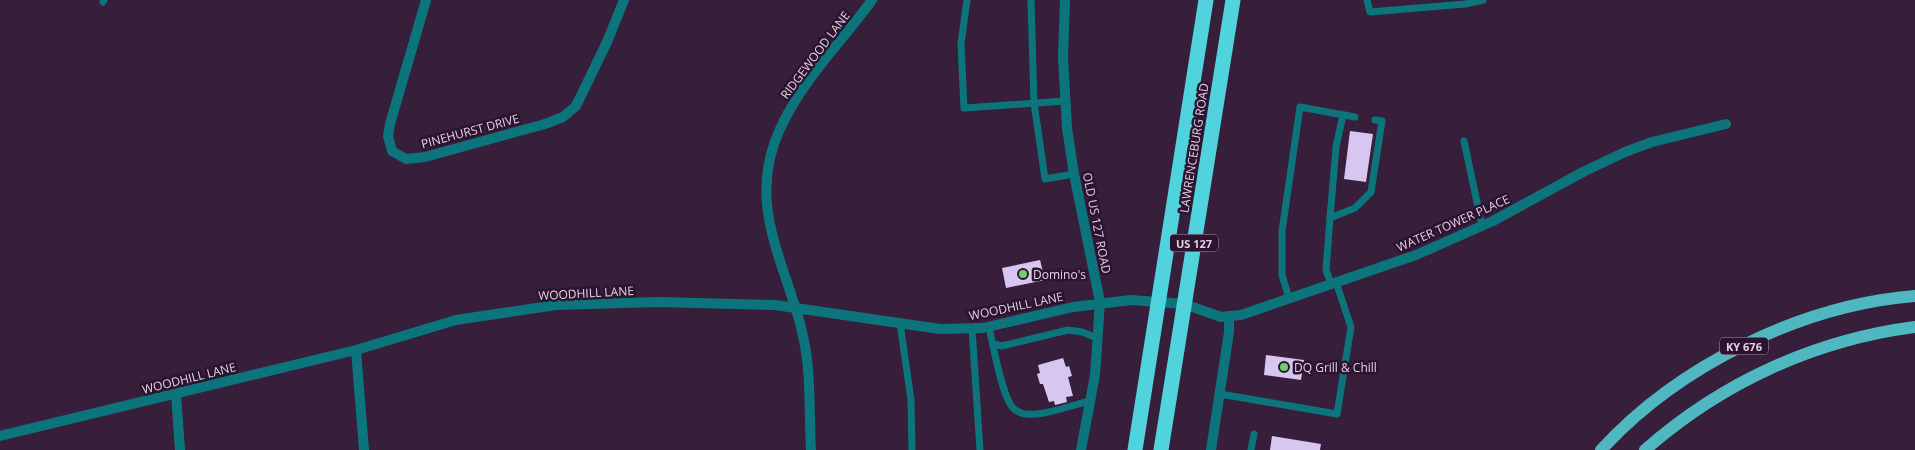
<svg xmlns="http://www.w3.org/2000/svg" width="1915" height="450" viewBox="0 0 1915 450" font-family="'Open Sans',sans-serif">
	<rect width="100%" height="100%" fill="#371e3a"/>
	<g fill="#d6c6f0">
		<path d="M1350,131L1373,134L1366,182L1344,179Z"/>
		<path d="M1040,260L1045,280L1006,288L1002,268Z"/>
		<path d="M1266,355L1304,360L1301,380L1264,375Z"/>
		<path d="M1063,358L1066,367L1069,366L1072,376L1068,377L1073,396L1066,397L1067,402L1055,405L1054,401L1049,402L1043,384H1040L1037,374L1040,373L1038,365Z"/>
		<path d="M1272,436L1321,444L1320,450H1270Z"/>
	</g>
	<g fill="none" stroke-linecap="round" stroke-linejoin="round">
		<g stroke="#0c757c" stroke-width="7">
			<path d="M967,0L961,44L964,108L1065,101"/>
			<path d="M1031,0L1034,103L1045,179L1074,174"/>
			<path d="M1367,0L1370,12L1465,4L1483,0"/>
			<path d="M103,2L104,0"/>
			<path d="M1464,141L1482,226"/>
			<path d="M1330,218L1336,147L1343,115"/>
			<path d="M1331,284L1326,270L1330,218L1355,208L1371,192L1382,121L1375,120"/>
			<path d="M1289,298L1282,275V231L1300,107L1355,117"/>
			<path d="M900,323L911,400L912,450"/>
			<path d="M989,327C993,345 1002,396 1013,408C1016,411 1022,414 1026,414C1044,416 1072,405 1090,401"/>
			<path d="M972,329L980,450"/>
			<path d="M993,344L1002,346L1068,330L1082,332L1097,338"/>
			<path d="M1220,394L1337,414L1351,327L1336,282"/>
			<path d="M1251,450L1254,434"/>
		</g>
		<g stroke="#0c757c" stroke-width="10">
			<path d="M426,0L390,124L388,136L392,151L406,159L425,157L545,124L563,117L576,106L607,42L624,0"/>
			<path d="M1065,0L1063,57L1067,128L1074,174L1100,302L1095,375L1081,450"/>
			<path d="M356,350L364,450"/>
			<path d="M176,394L180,450"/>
			<path d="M0,436L356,350L456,320L556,305L658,302L775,305L940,329L983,328L1073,307L1131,300L1184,304L1221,317L1241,315L1416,255L1493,221L1583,172L1625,152L1652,142L1726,124"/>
			<path d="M811,450C809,418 811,383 806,352C794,273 742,212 780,129C802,80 841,43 872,0"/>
			<path d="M1211,450L1229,332V316"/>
		</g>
		<g stroke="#4eb7bf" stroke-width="12">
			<path d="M1601,450C1678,366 1801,305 1915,296"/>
			<path d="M1645,450C1721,383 1814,340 1915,327"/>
		</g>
		<g stroke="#50d3dd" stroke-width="15">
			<path d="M1135,450L1206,0"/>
			<path d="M1161,450L1233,0"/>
		</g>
	</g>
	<g fill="#6bd363" stroke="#2c1430" stroke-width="2">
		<circle cx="1023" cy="274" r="5"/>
		<circle cx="1284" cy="367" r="5"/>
	</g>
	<g text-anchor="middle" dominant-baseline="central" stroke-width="5" stroke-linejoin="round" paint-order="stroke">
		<g fill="#2c1430" stroke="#ab98ad" stroke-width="1">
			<rect x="1170" y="234.5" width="48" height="17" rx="4"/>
			<rect x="1720" y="337.5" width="48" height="17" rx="4"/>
		</g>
		<g font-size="11" font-weight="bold" fill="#e1d1e3">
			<text x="1194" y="243">US 127</text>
			<text x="1744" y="346">KY 676</text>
		</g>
		<g font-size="12" fill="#e1d1e3" stroke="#2c1430">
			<text transform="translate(815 55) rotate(-53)">RIDGEWOOD LANE</text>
			<text transform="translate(470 131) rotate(-15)">PINEHURST DRIVE</text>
			<text transform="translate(1194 148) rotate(-81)">LAWRENCEBURG ROAD</text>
			<text transform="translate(1097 223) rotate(79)">OLD US 127 ROAD</text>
			<text transform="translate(1453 223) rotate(-24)">WATER TOWER PLACE</text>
			<text transform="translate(586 293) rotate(-3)">WOODHILL LANE</text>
			<text transform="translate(1016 306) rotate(-12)">WOODHILL LANE</text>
			<text transform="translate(189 378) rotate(-14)">WOODHILL LANE</text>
		</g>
		<g font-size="12" fill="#e1d1e3" stroke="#2c1430" text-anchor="start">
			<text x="1033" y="274">Domino's</text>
			<text x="1294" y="367">DQ Grill &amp; Chill</text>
		</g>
	</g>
</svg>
